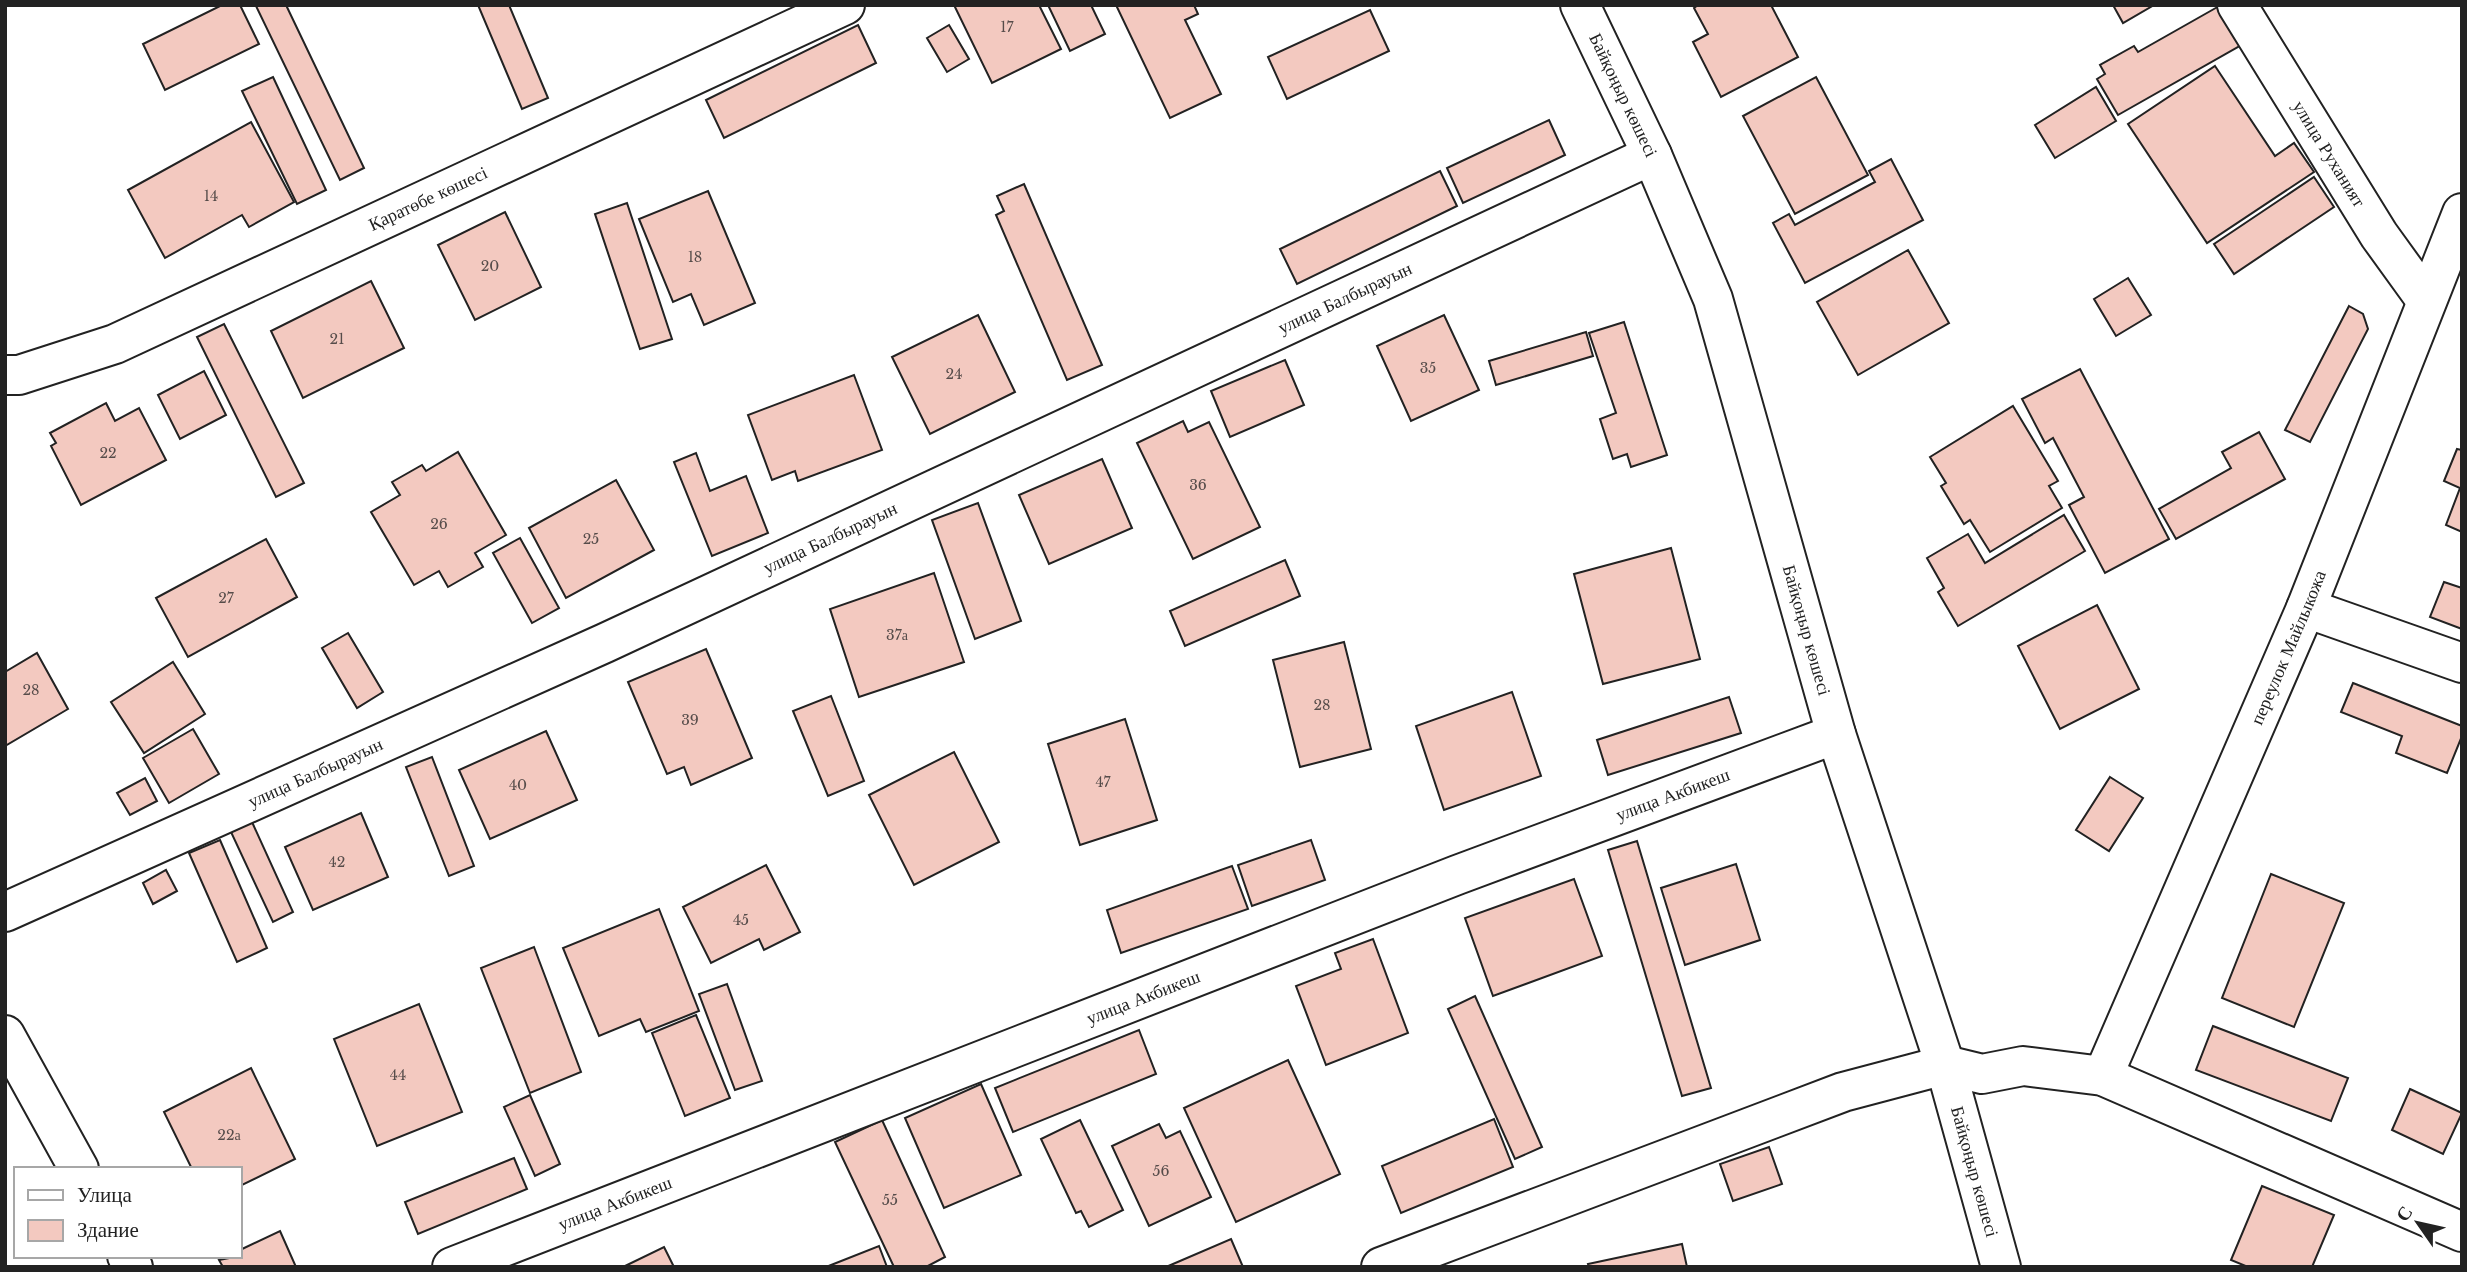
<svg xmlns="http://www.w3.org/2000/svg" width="2467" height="1272" viewBox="0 0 2467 1272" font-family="'Libre Baskerville',serif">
	<rect width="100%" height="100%" fill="#fff"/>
	<g fill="#f3c9c0" stroke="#222" stroke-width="2">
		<path d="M222,5H240L259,44L165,90L143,44Z"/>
		<path d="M286,5L364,168L340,180L256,6Z"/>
		<path d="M478,5H509L548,98L522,109Z"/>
		<path d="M954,5H1039L1061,49L992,83Z"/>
		<path d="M1048,5H1091L1105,34L1070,51Z"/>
		<path d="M1116,5H1194L1198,14L1185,20L1221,94L1170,118Z"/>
		<path d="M1698,5H1771L1798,57L1721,97L1693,42L1708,34L1694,8Z"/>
		<path d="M2113,5H2154L2123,23Z"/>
		<path d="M2221,5L2243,44L2118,115L2097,79L2105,74L2100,65L2134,46L2138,52Z"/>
		<path d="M1370,10L1389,51L1287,99L1268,57Z"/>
		<path d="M858,25L876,63L724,138L706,100Z"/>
		<path d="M949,25L969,59L947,72L927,38Z"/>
		<path d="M2215,66L2275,156L2294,143L2314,172L2207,243L2128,124Z"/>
		<path d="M273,77L326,190L297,204L242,91Z"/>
		<path d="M1816,77L1868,175L1795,214L1743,116Z"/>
		<path d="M2096,87L2116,121L2055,158L2035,125Z"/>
		<path d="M1549,120L1565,155L1463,203L1447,168Z"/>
		<path d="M251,122L294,202L249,227L242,215L165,258L128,190Z"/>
		<path d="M1891,159L1923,220L1805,283L1773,223L1789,214L1795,225L1875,182L1869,171Z"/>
		<path d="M1440,171L1457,206L1297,284L1280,249Z"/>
		<path d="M2314,177L2334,207L2234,274L2214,244Z"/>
		<path d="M1024,184L1102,365L1067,380L996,215L1004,211L997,196Z"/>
		<path d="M708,191L755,303L704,325L691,294L673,302L639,219Z"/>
		<path d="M627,203L672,339L640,349L595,214Z"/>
		<path d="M505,212L541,287L475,320L438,245Z"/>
		<path d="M1908,250L1949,323L1858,375L1817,302Z"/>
		<path d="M2128,278L2151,315L2116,336L2094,299Z"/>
		<path d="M371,281L404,348L303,398L271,331Z"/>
		<path d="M2349,306L2363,314L2368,329L2310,442L2285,430Z"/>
		<path d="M978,315L1015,392L930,434L892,357Z"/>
		<path d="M1444,315L1479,390L1411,421L1377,346Z"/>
		<path d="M1624,322L1667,455L1631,467L1627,454L1613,459L1600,419L1616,413L1589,333Z"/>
		<path d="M224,324L304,483L276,497L197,337Z"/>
		<path d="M1586,332L1593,356L1496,385L1489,361Z"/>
		<path d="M1285,360L1304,405L1230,437L1211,391Z"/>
		<path d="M2080,369L2169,539L2105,573L2069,505L2084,497L2053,438L2045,443L2022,399Z"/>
		<path d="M204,371L226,415L180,439L158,395Z"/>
		<path d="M854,375L882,450L798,481L795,471L772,480L748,415Z"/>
		<path d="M106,403L115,421L139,408L166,460L81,505L51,446L56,443L50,433Z"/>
		<path d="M2013,406L2058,481L2049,486L2062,508L1990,552L1970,520L1964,524L1941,486L1946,483L1930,457Z"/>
		<path d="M1183,421L1188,432L1209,422L1260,527L1193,559L1137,443Z"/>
		<path d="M2259,432L2285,479L2176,539L2159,509L2231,468L2222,452Z"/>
		<path d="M2457,449L2462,450V532L2446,525L2460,488L2444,481Z"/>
		<path d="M458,452L506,535L475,553L483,567L448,587L439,571L414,585L371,512L400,495L392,482L422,465L426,471Z"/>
		<path d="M696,453L710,491L746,476L768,533L712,556L674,462Z"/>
		<path d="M1102,459L1132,528L1049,564L1019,495Z"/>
		<path d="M616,480L654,550L566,598L529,528Z"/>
		<path d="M978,503L1021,621L975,639L932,520Z"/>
		<path d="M2064,515L2085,551L1958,626L1938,592L1944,588L1927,558L1968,534L1985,563Z"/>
		<path d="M520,538L559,608L532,623L493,553Z"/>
		<path d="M266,539L297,597L188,657L156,598Z"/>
		<path d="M1671,548L1700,659L1603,684L1574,574Z"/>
		<path d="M1285,560L1300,596L1185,646L1170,611Z"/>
		<path d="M934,573L964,662L859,697L830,609Z"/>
		<path d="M2444,582L2462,588V629L2430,617Z"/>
		<path d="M2097,605L2139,689L2060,729L2018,646Z"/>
		<path d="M348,633L383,692L357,708L322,648Z"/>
		<path d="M1344,642L1371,749L1300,767L1273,660Z"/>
		<path d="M706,649L752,758L691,785L684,767L667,774L628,682Z"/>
		<path d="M37,653L68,709L5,746V672Z"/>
		<path d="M173,662L205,714L144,753L111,702Z"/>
		<path d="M2353,683L2462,726V736L2447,773L2396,753L2402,736L2341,712Z"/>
		<path d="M1512,692L1541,776L1444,810L1416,726Z"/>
		<path d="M831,696L864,781L828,796L793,711Z"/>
		<path d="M1729,697L1741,733L1608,775L1597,740Z"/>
		<path d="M1125,719L1157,820L1080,845L1048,744Z"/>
		<path d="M193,729L219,774L169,803L143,758Z"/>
		<path d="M546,731L577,800L490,839L459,770Z"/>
		<path d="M954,752L999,842L914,885L869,795Z"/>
		<path d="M432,757L474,866L449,876L406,767Z"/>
		<path d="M2110,777L2143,798L2109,851L2076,830Z"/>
		<path d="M145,778L157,801L130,815L117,793Z"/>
		<path d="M361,813L388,877L313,910L285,847Z"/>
		<path d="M252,822L293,912L273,922L231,832Z"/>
		<path d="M220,840L267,948L237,962L189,853Z"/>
		<path d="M1311,840L1325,880L1252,906L1238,865Z"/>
		<path d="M1637,841L1711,1088L1682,1096L1608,850Z"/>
		<path d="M1736,864L1760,940L1685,965L1661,888Z"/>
		<path d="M766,865L800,932L764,950L759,939L711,963L683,907Z"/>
		<path d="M1232,866L1248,909L1121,953L1107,910Z"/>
		<path d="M166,870L177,891L153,904L143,883Z"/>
		<path d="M2271,874L2344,903L2294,1027L2222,998Z"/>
		<path d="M1574,879L1602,956L1493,996L1465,918Z"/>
		<path d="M659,909L699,1011L646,1032L640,1019L599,1036L563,948Z"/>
		<path d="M1373,939L1408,1033L1326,1065L1296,986L1341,969L1335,953Z"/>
		<path d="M534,947L581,1072L530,1093L481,968Z"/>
		<path d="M727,984L762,1081L735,1090L699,994Z"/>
		<path d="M1475,996L1542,1147L1515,1159L1448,1009Z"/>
		<path d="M419,1004L462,1112L377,1146L334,1039Z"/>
		<path d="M696,1015L730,1098L685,1116L652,1033Z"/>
		<path d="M2213,1026L2348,1078L2331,1121L2196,1070Z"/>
		<path d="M1139,1030L1156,1074L1013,1132L995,1088Z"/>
		<path d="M1288,1060L1340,1174L1236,1222L1184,1108Z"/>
		<path d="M251,1068L295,1159L240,1186V1169H192L164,1112Z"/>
		<path d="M981,1084L1021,1175L944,1208L905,1118Z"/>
		<path d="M2410,1089L2462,1113L2443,1154L2392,1130Z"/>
		<path d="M530,1095L560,1164L535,1176L504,1107Z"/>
		<path d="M1494,1119L1513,1167L1401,1213L1382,1166Z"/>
		<path d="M882,1120L945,1257L926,1267H894L835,1142Z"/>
		<path d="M1080,1120L1123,1210L1089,1227L1081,1211L1076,1213L1041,1139Z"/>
		<path d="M1159,1124L1166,1138L1180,1131L1211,1197L1149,1226L1112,1146Z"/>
		<path d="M1769,1147L1782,1184L1733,1201L1720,1164Z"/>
		<path d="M514,1158L527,1189L418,1234L405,1202Z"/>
		<path d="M2262,1186L2334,1215L2312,1267H2248L2231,1260Z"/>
		<path d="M280,1231L296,1267H223L219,1260L240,1256V1250Z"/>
		<path d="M1231,1239L1243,1267H1166Z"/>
		<path d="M1682,1244L1687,1267H1589L1588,1264Z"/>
		<path d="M879,1246L887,1267H826Z"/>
		<path d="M664,1247L674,1267H623Z"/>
	</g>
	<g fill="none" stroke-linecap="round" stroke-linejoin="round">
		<defs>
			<g id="street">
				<path id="s1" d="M1580,5L1652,155L1713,299L1836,734L1945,1065L2001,1267"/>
				<path id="s2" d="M2237,5L2379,235L2426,300"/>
				<path id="s3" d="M5,375H19L115,344L845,5"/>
				<path d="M2306,608L2462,663"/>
				<path id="s4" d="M5,912L605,643L1652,155"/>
				<path d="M5,1035L79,1169"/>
				<path id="s5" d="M2103,1076L2306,608L2462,213"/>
				<path d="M127,1256L133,1267"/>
				<path id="s6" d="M452,1267L1457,875L1836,734"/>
				<path d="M1381,1267L1843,1092L1945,1065L1982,1074L2023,1066L2103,1076L2462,1232"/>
			</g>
		</defs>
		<use href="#street" stroke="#222" stroke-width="42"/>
		<use href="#street" stroke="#fff" stroke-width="38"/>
	</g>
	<g text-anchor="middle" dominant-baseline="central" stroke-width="5" stroke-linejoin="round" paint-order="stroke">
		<g font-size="14" fill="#564c4a">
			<text x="1007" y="27">17</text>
			<text x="211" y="196">14</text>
			<text x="695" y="257">18</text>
			<text x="490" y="266">20</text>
			<text x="337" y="339">21</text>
			<text x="1428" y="368">35</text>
			<text x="954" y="374">24</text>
			<text x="108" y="453">22</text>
			<text x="1198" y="485">36</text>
			<text x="439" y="524">26</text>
			<text x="591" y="539">25</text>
			<text x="226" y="598">27</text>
			<text x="897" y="635">37а</text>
			<text x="31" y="690">28</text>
			<text x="1322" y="705">28</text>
			<text x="690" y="720">39</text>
			<text x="1103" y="782">47</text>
			<text x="518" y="785">40</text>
			<text x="337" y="862">42</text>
			<text x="741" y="920">45</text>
			<text x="398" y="1075">44</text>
			<text x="229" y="1135">22а</text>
			<text x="1161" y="1171">56</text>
			<text x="890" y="1200">55</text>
		</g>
		<g font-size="18" fill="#222" stroke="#fff">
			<text stroke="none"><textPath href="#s1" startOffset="100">Байқоңыр көшесі</textPath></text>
			<text stroke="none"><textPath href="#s2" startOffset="175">улица Руханият</textPath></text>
			<text stroke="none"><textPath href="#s3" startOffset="460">Қаратөбе көшесі</textPath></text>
			<text stroke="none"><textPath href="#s4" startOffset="1474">улица Балбырауын</textPath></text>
			<text stroke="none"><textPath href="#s4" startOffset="906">улица Балбырауын</textPath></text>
			<text stroke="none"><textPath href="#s1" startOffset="667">Байқоңыр көшесі</textPath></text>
			<text stroke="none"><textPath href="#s5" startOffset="467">переулок Майлыкожа</textPath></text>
			<text stroke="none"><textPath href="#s4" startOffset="340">улица Балбырауын</textPath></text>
			<text stroke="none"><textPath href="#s6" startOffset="1309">улица Акбикеш</textPath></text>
			<text stroke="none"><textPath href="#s6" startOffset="742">улица Акбикеш</textPath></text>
			<text stroke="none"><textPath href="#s1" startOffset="1234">Байқоңыр көшесі</textPath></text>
			<text stroke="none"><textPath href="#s6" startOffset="175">улица Акбикеш</textPath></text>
		</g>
	</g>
	<rect width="2467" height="1272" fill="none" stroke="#222222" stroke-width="14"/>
	<rect x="14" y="1167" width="228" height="91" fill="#ffffff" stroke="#a7a7a7" stroke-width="2"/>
	<rect x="28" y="1190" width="35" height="10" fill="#ffffff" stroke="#a7a7a7" stroke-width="2"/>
	<text x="77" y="1202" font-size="21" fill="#222222">Улица</text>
	<rect x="28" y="1220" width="35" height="21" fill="#f3c9c0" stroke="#a7a7a7" stroke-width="2"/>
	<text x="77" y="1237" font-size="21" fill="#222222">Здание</text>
	<g transform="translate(2418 1223) rotate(304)" stroke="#ffffff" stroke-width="5" paint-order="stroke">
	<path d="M0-5L12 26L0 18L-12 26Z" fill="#222222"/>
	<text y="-10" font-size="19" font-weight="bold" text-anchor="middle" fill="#222222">С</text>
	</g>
</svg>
